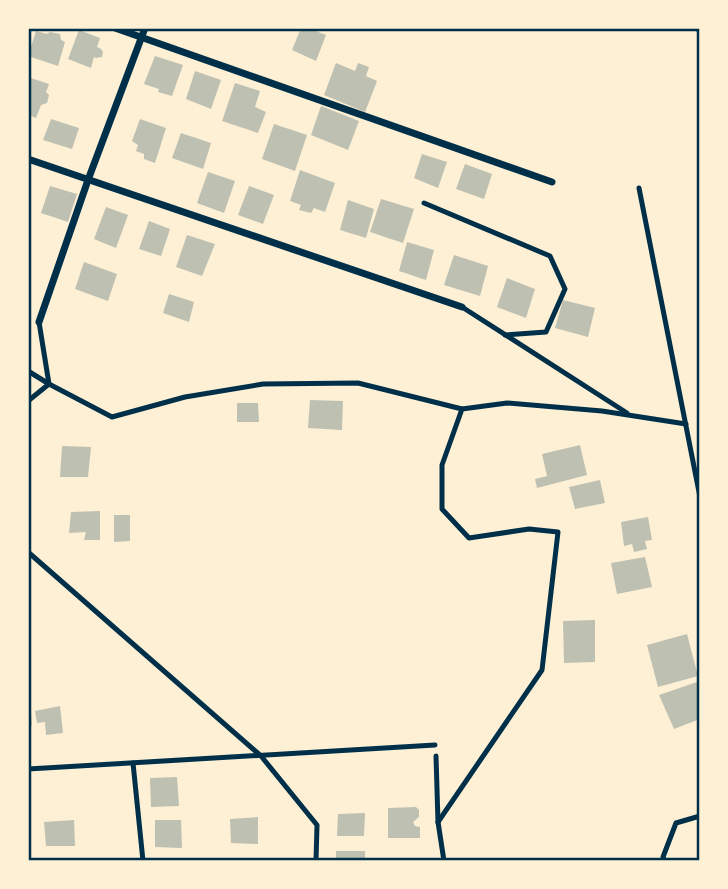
<svg xmlns="http://www.w3.org/2000/svg" width="728" height="889" viewBox="0 0 728 889" font-family="'Open Sans',sans-serif">
	<rect width="100%" height="100%" fill="#fdf0d5"/>
	<g fill="#bec0b2">
		<path d="M301,28H308L326,35L316,61L292,50Z"/>
		<path d="M79,30L100,38L97,47L101,49L103,52L102,57L96,58L94,57L91,68L68,59Z"/>
		<path d="M36,31L47,34L50,32L60,34L61,40L65,42L58,66L28,56Z"/>
		<path d="M155,56L183,65L172,96L158,92L159,89L144,84Z"/>
		<path d="M336,63L355,71L358,63L369,67L366,76L377,81L365,112L324,95Z"/>
		<path d="M195,71L221,80L211,109L186,99Z"/>
		<path d="M28,77L49,84L46,92L49,95L47,103L41,105L36,118L28,115Z"/>
		<path d="M235,83L260,91L255,107L266,112L258,133L222,121Z"/>
		<path d="M321,106L359,121L348,150L311,135Z"/>
		<path d="M51,119L79,128L72,149L43,140Z"/>
		<path d="M140,119L166,128L155,163L144,159V154L136,151L138,145L132,141Z"/>
		<path d="M274,124L307,135L295,171L262,159Z"/>
		<path d="M181,133L211,143L203,169L172,158Z"/>
		<path d="M422,154L447,162L438,188L414,178Z"/>
		<path d="M465,164L492,174L484,199L456,189Z"/>
		<path d="M300,170L335,183L325,212L314,208L311,213L299,210L301,205L290,201Z"/>
		<path d="M208,172L235,181L224,213L197,203Z"/>
		<path d="M50,186L77,194L68,222L41,213Z"/>
		<path d="M249,186L274,195L263,224L238,215Z"/>
		<path d="M381,199L414,209L403,243L370,232Z"/>
		<path d="M348,200L374,209L366,238L340,230Z"/>
		<path d="M106,207L128,215L116,248L94,239Z"/>
		<path d="M149,221L170,229L161,256L139,249Z"/>
		<path d="M187,235L215,244L202,276L176,267Z"/>
		<path d="M407,242L434,250L426,280L399,271Z"/>
		<path d="M454,255L488,266L480,296L444,285Z"/>
		<path d="M84,262L117,274L108,301L75,289Z"/>
		<path d="M507,278L535,289L526,318L497,307Z"/>
		<path d="M169,294L194,302L189,322L163,313Z"/>
		<path d="M563,300L595,308L588,337L555,328Z"/>
		<path d="M310,400L343,401L342,430L308,428Z"/>
		<path d="M237,403H258L259,422H237Z"/>
		<path d="M580,445L587,475L537,488L535,479L547,476L542,454Z"/>
		<path d="M62,446L91,447L88,477H60Z"/>
		<path d="M600,480L605,503L575,509L569,487Z"/>
		<path d="M100,511V540H84L86,532L69,533L71,512Z"/>
		<path d="M114,515H130V541L114,542Z"/>
		<path d="M648,517L652,540L645,541L647,549L634,552L632,544L624,546L621,522Z"/>
		<path d="M645,557L652,587L617,594L611,563Z"/>
		<path d="M595,620V662L564,663L563,621Z"/>
		<path d="M687,634L698,676L658,687L647,645Z"/>
		<path d="M697,682L700,688V719L674,729L659,695Z"/>
		<path d="M28,697H30L32,726L28,727Z"/>
		<path d="M60,706L63,733L46,735L45,722L37,723L35,711Z"/>
		<path d="M177,777L179,806L151,807L150,778Z"/>
		<path d="M416,807L419,810V817L413,822L415,826L420,827V838H388V808Z"/>
		<path d="M365,813L364,836H337L338,814Z"/>
		<path d="M258,817V844L231,843L230,819Z"/>
		<path d="M74,820L75,846H46L44,822Z"/>
		<path d="M155,820H181L182,848L155,847Z"/>
		<rect x="336" y="851" width="29" height="10"/>
		<path d="M229,858L250,859V861H229Z"/>
	</g>
	<g fill="none" stroke-linecap="round" stroke-linejoin="round">
		<g stroke="#003049" stroke-width="5">
			<path d="M639,188L700,497"/>
			<path d="M424,203L550,256L565,289L546,332L505,335"/>
			<path d="M462,307L627,413"/>
			<path d="M28,371L49,384L112,417L185,397L263,384L358,383L462,409"/>
			<path d="M28,401L49,384L39,322"/>
			<path d="M28,552L261,756L317,825L316,861"/>
			<path d="M436,756L438,822L444,861"/>
			<path d="M133,763L143,861"/>
			<path d="M28,769L435,745"/>
			<path d="M438,822L542,670L558,532L529,529L469,538L442,509V465L462,409L507,403L602,411L686,424"/>
			<path d="M665,861L663,857L676,823L700,816"/>
		</g>
		<g stroke="#003049" stroke-width="7">
			<path d="M115,28L552,182"/>
			<path d="M698,28L700,29"/>
			<path d="M28,159L462,307"/>
			<path d="M39,322L88,180L145,28"/>
		</g>
	</g>
	<rect width="728" height="889" fill="none" stroke="#fdf0d5" stroke-width="60"/>
	<rect x="30" y="30" width="668" height="829" fill="none" stroke="#003049" stroke-width="2.5"/>
</svg>
